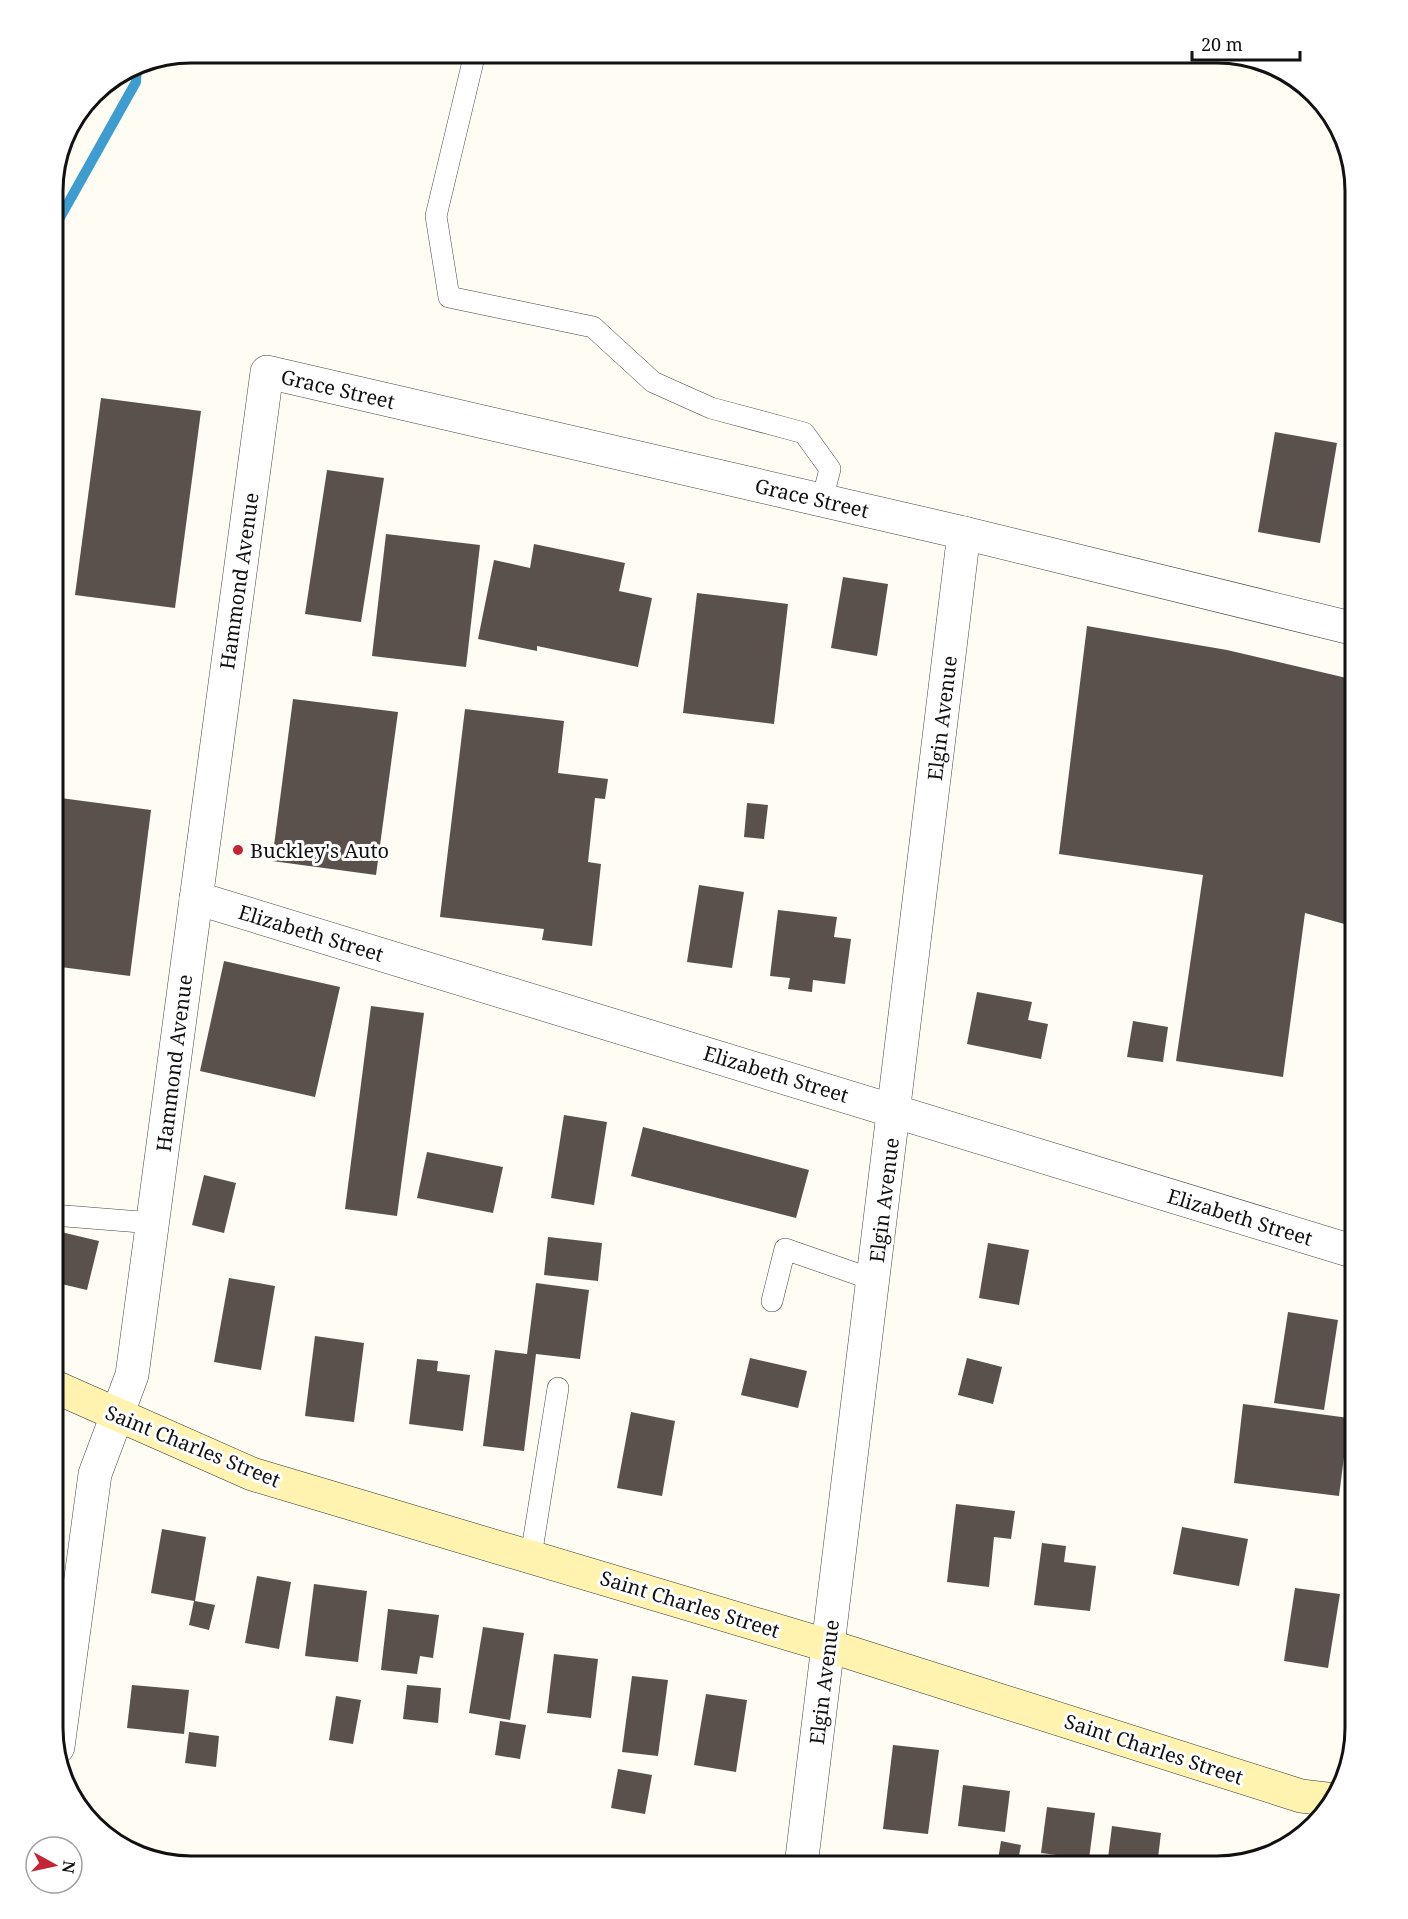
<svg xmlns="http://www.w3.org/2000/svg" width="1408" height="1919" viewBox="0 0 1408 1919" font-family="'Noto Serif',serif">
	<rect width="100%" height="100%" fill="#fffcf4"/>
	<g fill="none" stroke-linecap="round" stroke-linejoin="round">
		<path stroke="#3d9cd0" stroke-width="10" d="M53,230L136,82L137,64"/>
	</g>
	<g fill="#5a514d">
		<path d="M101,398L201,411L175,608L75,595Z"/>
		<path d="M1275,432L1337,443L1320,543L1258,532Z"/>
		<path d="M327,470L384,478L361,622L305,614Z"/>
		<path d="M386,534L480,545L466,667L372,656Z"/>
		<path d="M534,544L625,563L619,591L652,598L638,667L537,646V651L478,639L494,560L530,568Z"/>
		<path d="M843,577L888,584L877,656L831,648Z"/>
		<path d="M697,593L788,604L774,724L683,713Z"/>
		<path d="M1087,626L1227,650L1355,680V927L1305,913L1283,1077L1176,1061L1203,875L1059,854Z"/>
		<path d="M293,699L398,712L376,875L272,861Z"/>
		<path d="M465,709L564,721L558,773L608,779L605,799L595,798L588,862L601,864L592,946L542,940L544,929L440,917Z"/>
		<path d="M53,797L151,810L130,976L53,966Z"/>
		<path d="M747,803L768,805L764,839L744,837Z"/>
		<path d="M699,885L744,892L732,968L687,962Z"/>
		<path d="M778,910L837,917L834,937L851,939L845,984L813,980L812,992L788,989L790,978L770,976Z"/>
		<path d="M224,961L340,987L315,1097L200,1071Z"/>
		<path d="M977,992L1032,1002L1028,1020L1048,1024L1041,1059L967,1044Z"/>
		<path d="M371,1006L424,1013L397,1216L345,1209Z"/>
		<path d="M1133,1021L1168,1027L1163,1062L1127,1057Z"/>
		<path d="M564,1115L607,1122L594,1205L551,1198Z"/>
		<path d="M643,1127L809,1170L796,1218L631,1176Z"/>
		<path d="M427,1152L503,1167L493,1213L417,1198Z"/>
		<path d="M204,1175L236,1183L224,1233L192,1225Z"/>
		<path d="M61,1232L99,1241L87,1290L53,1282V1266Z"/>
		<path d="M548,1237L602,1243L598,1281L544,1275Z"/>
		<path d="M988,1243L1029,1250L1019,1305L979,1298Z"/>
		<path d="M229,1278L275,1286L261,1370L214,1362Z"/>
		<path d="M536,1283L589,1290L580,1359L536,1354L524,1451L483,1446L495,1350L527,1354Z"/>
		<path d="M1288,1312L1338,1320L1324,1410L1274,1403Z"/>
		<path d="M315,1336L364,1343L354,1422L305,1416Z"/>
		<path d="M750,1358L807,1371L798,1408L741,1395Z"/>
		<path d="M967,1358L1002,1367L993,1404L958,1395Z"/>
		<path d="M417,1359L438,1361L437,1371L470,1375L463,1431L409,1424Z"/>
		<path d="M1243,1404L1349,1418L1339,1496L1234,1483Z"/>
		<path d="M631,1412L675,1421L662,1496L617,1488Z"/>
		<path d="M1354,1441H1355V1489H1348Z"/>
		<path d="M956,1504L1015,1511L1011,1539L994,1537L989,1587L947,1582Z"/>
		<path d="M1182,1527L1248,1539L1239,1586L1173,1574Z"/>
		<path d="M162,1529L206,1537L195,1601L215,1605L209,1630L189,1625L194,1601L151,1593Z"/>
		<path d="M1042,1543L1066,1546L1064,1562L1096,1566L1090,1611L1034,1605Z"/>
		<path d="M257,1576L291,1582L279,1649L245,1643Z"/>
		<path d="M314,1584L367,1591L358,1662L305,1656Z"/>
		<path d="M1295,1588L1340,1594L1328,1668L1284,1661Z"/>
		<path d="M388,1609L439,1615L433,1658L420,1656L417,1674L381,1670Z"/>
		<path d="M483,1627L524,1633L510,1720L469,1713Z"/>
		<path d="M554,1654L598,1659L591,1718L547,1713Z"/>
		<path d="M632,1676L668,1680L658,1756L622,1752Z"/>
		<path d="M132,1685L189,1690L184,1734L127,1728Z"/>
		<path d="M407,1685L441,1688L438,1723L403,1719Z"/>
		<path d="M706,1694L747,1700L736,1772L694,1765Z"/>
		<path d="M336,1696L361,1700L353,1744L329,1740Z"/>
		<path d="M500,1721L526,1725L520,1759L495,1755Z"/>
		<path d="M189,1732L219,1736L216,1767L185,1763Z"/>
		<path d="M893,1745L939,1750L928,1834L883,1829Z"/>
		<path d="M618,1769L652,1775L645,1814L611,1808Z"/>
		<path d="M963,1785L1010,1791L1005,1832L958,1826Z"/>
		<path d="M1047,1807L1095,1813L1089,1859L1041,1853Z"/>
		<path d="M1112,1826L1161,1833L1157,1866H1107Z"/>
		<path d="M1001,1841L1021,1845L1017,1866H997Z"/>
		<path d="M1206,1859L1231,1863L1205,1866Z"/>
	</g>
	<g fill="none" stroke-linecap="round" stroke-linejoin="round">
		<defs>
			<g id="lane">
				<path d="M475,53L436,216L449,297L593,327L653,382L711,408L804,433L830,469L822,500"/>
				<path d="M53,1215L153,1223"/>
				<path d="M772,1301L785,1249L874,1280"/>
				<path d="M531,1556L558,1388"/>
			</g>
			<g id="street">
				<path d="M196,898L1355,1252"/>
				<path d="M58,1747L95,1474L132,1375L267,372L964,533L1355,629"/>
				<path d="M801,1866L964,533"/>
			</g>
			<path id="secondary" d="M53,1386L252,1474L829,1646L1301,1796L1335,1800"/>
		</defs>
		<use href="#lane" stroke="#444" stroke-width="22"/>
		<use href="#street" stroke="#444" stroke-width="34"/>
		<use href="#secondary" stroke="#333" stroke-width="34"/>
		<use href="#lane" stroke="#fff" stroke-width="21"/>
		<use href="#street" stroke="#fff" stroke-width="33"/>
		<use href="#secondary" stroke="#fff3af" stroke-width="33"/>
	</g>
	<circle fill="#c52433" stroke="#fff" stroke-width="2" cx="238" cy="850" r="6"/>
	<g text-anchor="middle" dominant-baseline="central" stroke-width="6" stroke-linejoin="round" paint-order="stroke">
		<g font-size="20" fill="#111" stroke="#fff">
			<text transform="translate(338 389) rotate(13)">Grace Street</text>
			<text transform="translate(812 498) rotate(13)">Grace Street</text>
			<text transform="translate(239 581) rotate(-82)">Hammond Avenue</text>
			<text transform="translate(942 718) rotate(-83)">Elgin Avenue</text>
			<text transform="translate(311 933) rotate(17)">Elizabeth Street</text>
			<text transform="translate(174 1063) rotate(-83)">Hammond Avenue</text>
			<text transform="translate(776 1074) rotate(17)">Elizabeth Street</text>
			<text transform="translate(884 1200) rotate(-83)">Elgin Avenue</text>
			<text transform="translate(1240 1217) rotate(17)">Elizabeth Street</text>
			<text transform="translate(193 1446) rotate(22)">Saint Charles Street</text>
			<text transform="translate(690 1604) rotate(17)">Saint Charles Street</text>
			<text transform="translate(824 1682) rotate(-83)">Elgin Avenue</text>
			<text transform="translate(1154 1749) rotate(18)">Saint Charles Street</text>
		</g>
		<g font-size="20" fill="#111" stroke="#fff" text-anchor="start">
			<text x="250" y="850">Buckley's Auto</text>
		</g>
	</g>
	<path d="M0 0H1408V1919H0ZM191 63H1217A128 128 0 0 1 1345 191V1728A128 128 0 0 1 1217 1856H191A128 128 0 0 1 63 1728V191A128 128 0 0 1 191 63Z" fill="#fff" fill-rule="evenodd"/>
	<path fill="none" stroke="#111" stroke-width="3" d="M191 63H1217A128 128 0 0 1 1345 191V1728A128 128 0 0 1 1217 1856H191A128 128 0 0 1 63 1728V191A128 128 0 0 1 191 63Z"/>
	<g transform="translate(54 1865) rotate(98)"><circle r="28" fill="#ffffff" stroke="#a0a0a0" stroke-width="1.5"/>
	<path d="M0-4.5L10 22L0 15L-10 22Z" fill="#c52433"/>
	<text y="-9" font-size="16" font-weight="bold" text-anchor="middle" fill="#111111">N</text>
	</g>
	<path d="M1192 51v9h108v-9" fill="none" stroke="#111111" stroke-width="3"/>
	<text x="1201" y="51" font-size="18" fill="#111111" stroke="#ffffff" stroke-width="4.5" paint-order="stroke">20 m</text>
</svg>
